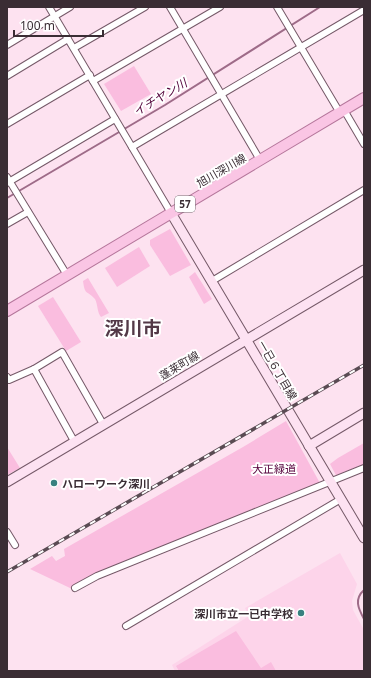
<svg xmlns="http://www.w3.org/2000/svg" width="371" height="678" viewBox="0 0 371 678" font-family="'Noto Sans','Noto Sans JP',sans-serif">
	<rect width="100%" height="100%" fill="#fde2f0"/>
	<path fill="#fdd4ea" d="M340,553L357,584L352,601L353,610L364,630V671H175L172,665L249,616L245,608Z"/>
	<g fill="#fabddf">
		<path d="M134,66L151,94L121,111L104,84Z"/>
		<path d="M170,229L191,265L170,276L150,245V240Z"/>
		<path d="M139,247L150,266L117,287L105,268Z"/>
		<path d="M195,272L212,299L204,304L189,277Z"/>
		<path d="M88,278L109,313L101,317C97,312 98,305 95,299C87,290 85,296 83,281Z"/>
		<path d="M53,297L81,342L66,351L38,306Z"/>
		<path d="M286,421L321,485L97,574L70,588L30,569L52,556L56,561L65,556L64,549L243,447Z"/>
		<path d="M364,443V466L337,477L330,464L338,458Z"/>
		<path d="M7,447L20,468L7,475Z"/>
		<path d="M236,631L261,668L271,662L276,671H179L176,666Z"/>
	</g>
	<g fill="none" stroke-linecap="round" stroke-linejoin="round">
		<g stroke="#9e6b88" stroke-width="2">
			<path d="M7,198L165,105L320,7"/>
			<path d="M364,590C354,599 358,608 364,619"/>
		</g>
		<defs>
			<g id="street">
				<path d="M49,7L171,213"/>
				<path d="M170,7L260,160"/>
				<path d="M277,7L340,113"/>
				<path d="M7,45L70,7"/>
				<path d="M74,48L145,7"/>
				<path d="M7,76L68,39"/>
				<path d="M93,81L220,7"/>
				<path d="M344,110L364,144"/>
				<path d="M7,124L90,75"/>
				<path d="M132,147L364,10"/>
				<path d="M7,177L67,275"/>
				<path d="M7,183L115,119"/>
				<path d="M7,224L28,212"/>
				<path d="M212,281L364,190"/>
				<path d="M34,369L62,352L103,424"/>
				<path d="M7,377L9,380L34,369L74,441"/>
				<path d="M7,532L15,545"/>
				<path d="M75,588L97,576L364,468"/>
				<path d="M126,626L341,499"/>
			</g>
			<g id="secondary">
				<path d="M171,213L364,538"/>
				<path d="M309,446L364,413"/>
				<path d="M7,482L364,270"/>
			</g>
			<path id="primary" d="M7,311L364,98"/>
		</defs>
		<use href="#street" stroke="#755968" stroke-width="8"/>
		<use href="#secondary" stroke="#755968" stroke-width="11"/>
		<use href="#primary" stroke="#b5769b" stroke-width="12"/>
		<use href="#street" stroke="#fff" stroke-width="6"/>
		<use href="#secondary" stroke="#fde2f2" stroke-width="9"/>
		<use href="#primary" stroke="#fac5e4" stroke-width="10"/>
		<defs>
			<path id="rail" d="M7,572L364,365"/>
		</defs>
		<use href="#rail" stroke="#5a4b53" stroke-width="3.5"/>
		<use href="#rail" stroke="#fff" stroke-width="2" stroke-dasharray="6" stroke-linecap="butt"/>
	</g>
	<g fill="#388080" stroke="#fff" stroke-width="1.5">
		<circle cx="54" cy="483" r="4"/>
		<circle cx="301" cy="613" r="4"/>
	</g>
	<g text-anchor="middle" dominant-baseline="central" stroke-width="4" stroke-linejoin="round" paint-order="stroke">
		<rect fill="#fff" stroke="#756c71" stroke-width="1" x="175" y="196" width="20" height="16" rx="3"/>
		<g font-size="10" font-weight="bold" fill="#3a2d34">
			<text x="185" y="204">57</text>
		</g>
		<g font-size="11" fill="#3a2d34" stroke="#fff">
			<text transform="translate(221 170) rotate(-30)">旭川深川線</text>
			<text transform="translate(179 365) rotate(-31)">蓬莱町線</text>
			<text transform="translate(278 370) rotate(60)">一已６丁目線</text>
		</g>
		<g font-size="11" fill="#55003c" stroke="#fff">
			<text x="274" y="468">大正緑道</text>
		</g>
		<g font-size="11" font-weight="bold" fill="#3a2d34" stroke="#fff" text-anchor="start">
			<text x="62" y="483">ハローワーク深川</text>
			<text x="293" y="613" text-anchor="end">深川市立一已中学校</text>
		</g>
		<g font-size="12" font-style="italic" fill="#510039" stroke="#fff">
			<text transform="translate(160 97) rotate(-31)">イチヤン川</text>
		</g>
		<g font-size="19" font-weight="bold" fill="#533947" stroke="#fff">
			<text x="133" y="328">深川市</text>
		</g>
	</g>
	<rect width="371" height="678" fill="none" stroke="#3a2d34" stroke-width="16"/>
	<path d="M14 30v6h89v-6" fill="none" stroke="#3a2d34" stroke-width="2"/>
	<text x="20" y="30" font-size="12" fill="#3a2d34" stroke="#ffffff" stroke-width="3" paint-order="stroke">100 m</text>
</svg>
